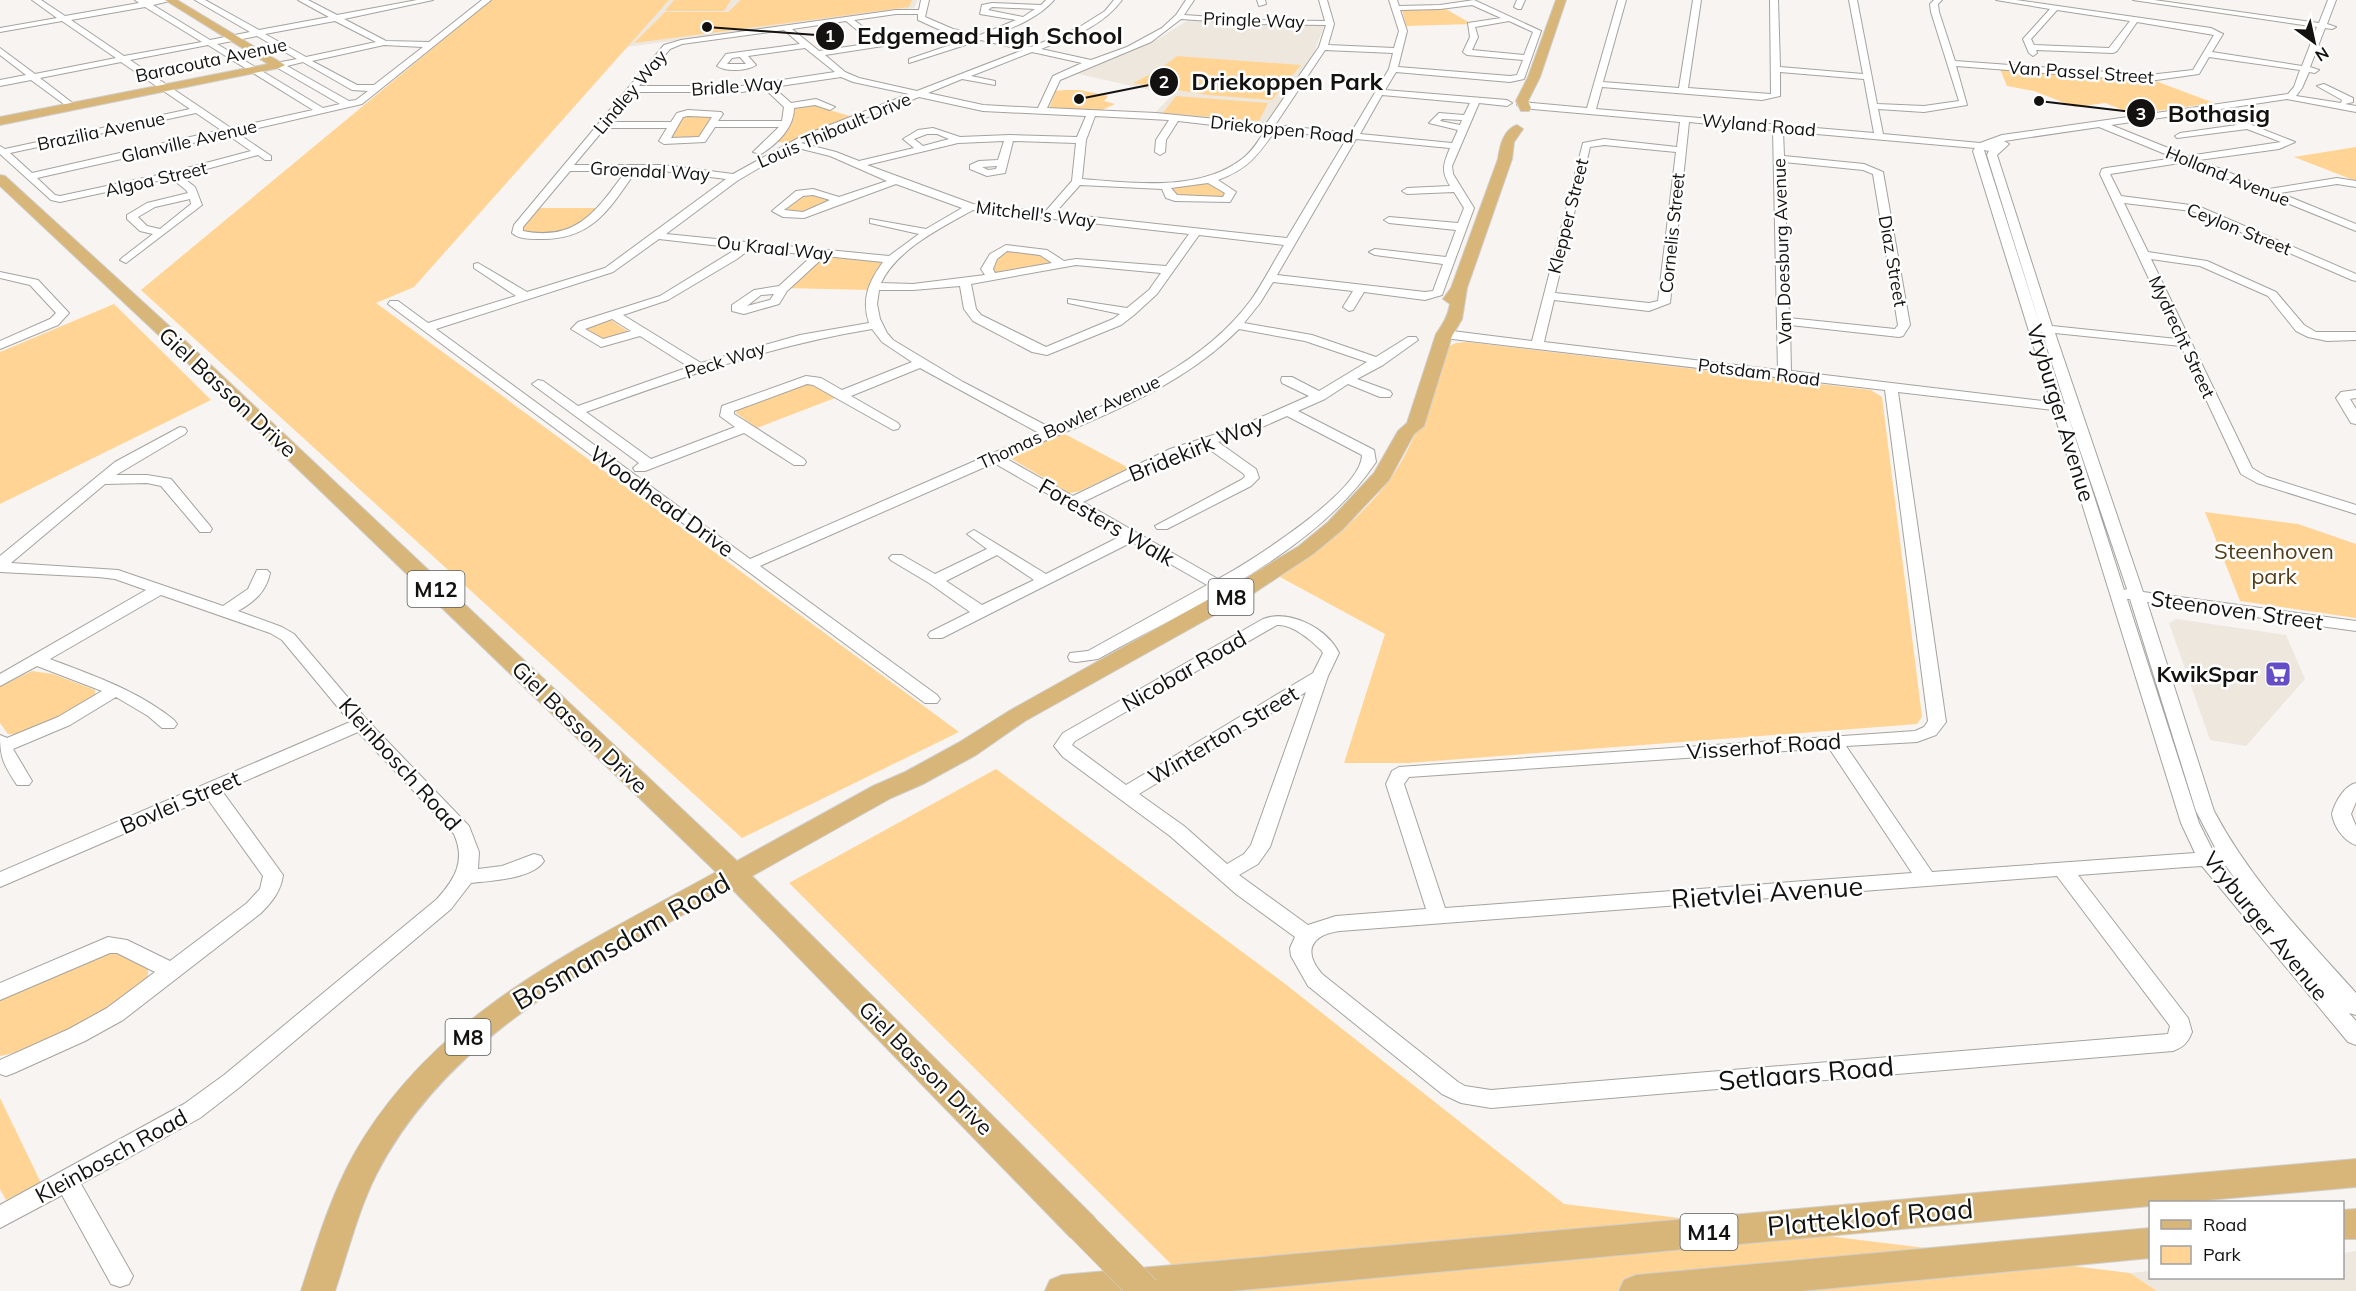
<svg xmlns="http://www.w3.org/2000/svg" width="2356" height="1291" viewBox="0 0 2356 1291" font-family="Mulish,sans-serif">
	<rect width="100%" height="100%" fill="#f7f4f1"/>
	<g fill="#eee7dd">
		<path d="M667,0H918L914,8L627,47Z"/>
		<path d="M1190,19L1319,24L1324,26L1312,58L1266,122L1260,124L1154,114L1172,95L1074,73L1158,39Z"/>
		<path d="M2177,619L2286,635L2305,679L2246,746L2210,740L2169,623Z"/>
		<path d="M2356,1251V1291H2157L2130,1273L2150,1271V1278H2342L2343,1253Z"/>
	</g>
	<g fill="#ffd494">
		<path d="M491,0H669L414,287L376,303L959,732L742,838L141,290Z"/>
		<path d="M674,0H731L724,11H665Z"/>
		<path d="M741,0H912L909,7L634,43L665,12H728Z"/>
		<path d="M1442,7L1472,24L1406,26L1402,10Z"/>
		<path d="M1177,56L1301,65L1272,100L1208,95L1133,83L1160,69Z"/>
		<path d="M2000,69L2153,80L2214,103L2133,114L2105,103L2075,107L2034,91L2007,86Z"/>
		<path d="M1064,90H1080L1108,96L1104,101L1115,104L1102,110L1049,109L1055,91Z"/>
		<path d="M1176,96L1268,103L1259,121L1163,113Z"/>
		<path d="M811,104L822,105L823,108L853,117L789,143L777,142L793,108Z"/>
		<path d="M714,114L700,138L667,139L684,115Z"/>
		<path d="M2356,147V181L2294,157Z"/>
		<path d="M1205,181L1227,190L1223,199L1173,195L1171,188Z"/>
		<path d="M805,192L830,198L832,201L797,214L781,209Z"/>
		<path d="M537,208H600L568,234L523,233L519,230Z"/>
		<path d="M1004,250L1042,253L1052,263L998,274L993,272L992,262Z"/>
		<path d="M826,256L880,261L883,264L869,290L785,288Z"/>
		<path d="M114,304L211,400L0,504V352Z"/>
		<path d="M611,320L629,332L604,340L584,328Z"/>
		<path d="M1467,342L1871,390L1882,397L1922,717L1917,724L1408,763H1344L1385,634L1280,577C1328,543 1380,505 1407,451C1424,418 1434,382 1447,347L1456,343Z"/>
		<path d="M812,384L835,398L757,428L736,413L737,410L804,385Z"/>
		<path d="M1063,433L1129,468L1080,491L1069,493L1012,459L1014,455Z"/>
		<path d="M2205,512L2298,524L2356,544V618L2240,601Z"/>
		<path d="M32,671L53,674L95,690V695C80,712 31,737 8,734L0,723V686Z"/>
		<path d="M996,769L1284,983L1564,1204L2130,1273L2157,1291H1198L789,883Z"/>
		<path d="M113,953L121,954L148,969V976L145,983L116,1006L33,1049L0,1056V996L94,954Z"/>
		<path d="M0,1098L41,1183L6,1200L0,1189Z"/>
	</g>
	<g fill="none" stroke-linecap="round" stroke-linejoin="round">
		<defs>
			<g id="minor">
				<path d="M32,0H41L65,16L139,3L135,0H174L153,5L210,40L250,32L195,0H205L259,30L329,17L298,0H308L337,15L417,0H433L344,19L386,41L429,42L482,0H491L362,104L237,133L271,156V160H265L258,155L181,176L195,187L202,205L126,263L120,260L122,258L153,234L140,231L127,219V215L147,203L188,193L186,190L171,178L60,202L51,200L0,154V146L5,149L190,109L121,62L40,78L75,105L77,107L72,110L31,80L0,86V80L26,75L0,55V48L35,74L116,58L62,21L0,32V28L57,18ZM145,7L202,42L124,56L71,20ZM335,21L376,42L306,57L265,34ZM257,36L297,59L276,63V67L340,104L323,108L217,44ZM208,45L313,110L231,128L130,60ZM384,45L423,47L374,85H357L312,61ZM303,62L352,90L368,91L356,100L349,101L287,66ZM196,113L221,130L32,173L10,153ZM228,135L251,151L172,172L60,196L55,195L37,178ZM190,199L191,204L160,229L147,226L138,217L155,207Z"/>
				<path d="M921,0H929L925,17L953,29L980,35L1016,20L980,14L982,5L992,3L1041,5L1046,0H1054C1037,19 1012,28 989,37L1031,47L1078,28L1105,11L1114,0H1122C1102,27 1071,37 1041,49L1091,60L1127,47L1162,28L1176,15L1186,0H1194L1184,15L1256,20L1325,21L1319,0H1327L1334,24L1328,45L1394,48L1399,31L1389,0H1397L1399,6L1440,5L1474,0L1541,31L1524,79L1510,82L1396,72L1385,90L1507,100L1512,103L1507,106L1479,103L1452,166L1453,174L1474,208L1442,295L1425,300L1364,292L1353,310L1349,311L1343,307L1353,291L1273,282L1260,303L1244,323L1312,335L1376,357L1408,337H1416L1418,340L1383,365L1357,379L1390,391L1392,394L1390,397H1380L1348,384L1325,399L1298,411L1374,450L1376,462C1314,554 1193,606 1098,659L1076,662L1070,661L1068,657L1070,653L1088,651L1207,585L1132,542L942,638H930L928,635L930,632L970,612L929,583L892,561L889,558L892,555H902L935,574L987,549L967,534L974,530L1046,574L1121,536L994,463L760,566L937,695L940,699L937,703H925L388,304L390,301H398L428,323L516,296L474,268V264L478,263L527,292L605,268L726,179L663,171H636C610,208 593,239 543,239C532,239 520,240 512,233L514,225L664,45L681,40L896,10H919ZM1472,5L1501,18L1468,23L1470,37L1463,52L1467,55L1523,60L1517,75L1510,76L1398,67L1407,31L1400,10L1440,9ZM992,7L1035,9L1023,17L988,10ZM896,14H918V20L947,33L971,38L909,59V63L981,40L1023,50L917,91L859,78L845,72L825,55L883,46V42L854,20ZM1181,19L1256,24L1326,25L1319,47L1266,124L1156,113L1047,108L1060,80L1151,42ZM846,21L873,43L819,51L792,29ZM1509,21L1533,32L1524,55L1472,50L1478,37L1475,27ZM784,30L800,44L726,54L717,66C726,72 747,71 756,65L748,56L805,48L835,72L742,86H639L670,49L682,44ZM1325,50L1393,53L1389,69L1351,133L1275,125ZM1032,52L1082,63L1053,76L1038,108L983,105L928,93L962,79L995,85V81L971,76ZM740,57L746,64H727L732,58ZM841,77L853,82L909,94L802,136L733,174L663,165H574L605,128H667L659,141L664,144L705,142L715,127H779L753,152L761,154C777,144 794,128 794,108L815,105L830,110L835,107L816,99L791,103L773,87ZM764,88L784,107L782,121H718L723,114L721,112L688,110L677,113L671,122H610L635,92H742ZM1382,95L1470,103L1464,115L1439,113L1429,123L1458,130L1452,143L1360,134ZM919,97L983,111L1086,116L1077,137L1010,135L960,137L933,128L918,130L903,139L914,148L859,161L836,152L801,143ZM688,116L712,117L699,137L671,138L683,117ZM1095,116L1169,120L1156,140L1155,152L1160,155L1165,152L1166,140L1178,121L1265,131C1258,141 1252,152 1242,159C1199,192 1134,183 1082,179L1086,140ZM1442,119L1462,120L1460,125L1440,121ZM1275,131L1347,138L1287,238L1055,213L1080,185L1162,189L1166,198L1175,201L1230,202L1236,192L1218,180C1248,169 1257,156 1275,131ZM927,134H937L949,139L923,146L914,139ZM1356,139L1450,148C1443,165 1441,171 1450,186L1407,188L1402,191L1407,194L1454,192L1464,208L1458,223L1389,217L1384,220L1389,223L1456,230L1446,257L1375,249L1369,252L1375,255L1443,264L1433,291L1425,292L1277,275ZM1004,141L998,160L979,161L970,165V169L987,176L1005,173L1013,141L1076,143L1072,181L1045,212L973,204L867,165L958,143ZM794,147L830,156L887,181L839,197L813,189L796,191L772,211L783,217L804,218L896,184L962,208L926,229L870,219V223L919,234L889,256L666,234L737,181ZM997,166L996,169L988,170L982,167ZM570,171H626C597,210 577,242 523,231V227ZM1208,183L1225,193L1223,197L1177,195L1171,188ZM813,195L830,200L803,212L784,210L803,196ZM973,210L1189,234L1166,266L1076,259L1064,261L1047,250L1006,245L990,254L981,269L985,275L913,284L881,283C897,249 941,228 973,210ZM1199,235L1284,245C1273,263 1263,283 1251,300C1203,365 1123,398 1051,428L963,382L893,340L887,333L880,319L877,304L879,290H913L960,286L964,309L973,321L1032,352L1047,355L1121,325L1134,315L1157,294ZM659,239L738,248L660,296L578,322L571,329L601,347L640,336L689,367L578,406L543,381L538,380L532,384L639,463L633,468L635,471H645L744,433L794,465H804L806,462L804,459L734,414V411L807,384L813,385L893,430L898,429L900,426L898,423L851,396L920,368L1039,433L750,559L436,329L613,272ZM750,249L813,255L779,286L754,290L732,305V311L744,314L779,304L787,291L825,256L883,262C869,281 861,299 869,323L800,335L701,363L623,315L668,300L737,259ZM1007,251L1040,255L1052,263L995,273L993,269L997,259ZM1076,265L1161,273L1149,290L1127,308L1068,299V303L1120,314L1113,319L1046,347L981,315L976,309L971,284ZM774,294L770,300L747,306L761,295ZM612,319L631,331L603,339L585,329ZM872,329L882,342L912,362L842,390L821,378L806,376L722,406L720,416L735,427L651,459L586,412C680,378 773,345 872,329ZM1239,329L1305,341L1367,362L1319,391L1292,377H1282L1281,380L1282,383L1309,396L1241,426L1170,449L1073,496L1005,458C1085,422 1176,393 1239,329ZM1287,416L1362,455C1362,491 1250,562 1218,579L1083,502L1180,455L1206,447L1244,474L1245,477L1241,480L1155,526L1157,529H1167L1251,486L1259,478L1256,469L1218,442L1251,432ZM997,555L1034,580L982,605L946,581Z"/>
				<path d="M1257,0H1265L1266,4L1259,6Z"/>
				<path d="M1517,0H1525L1521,9H1518L1514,7Z"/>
				<path d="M1618,0H1626L1603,82L1679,88L1693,0H1701L1688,88L1771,94L1770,0H1778L1780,67L1863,74L1849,0H1857L1877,104L1924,106L1959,101L1931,12L1930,4L1934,0H1942L1938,4L1939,12L1955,61L2149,75L2193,70L2214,35L2137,22L2117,51L2113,53L2036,50L2037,53L2033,56L2029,53L2023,39L2050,9L1996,0H2016L2211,28L2223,34L2212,52L2302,66L2317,27L2133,0H2154L2319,23L2328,0H2336L2327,24L2336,27L2332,29L2325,28L2310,67L2319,70L2315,73L2309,72L2302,88L2296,96L2341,103L2342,100L2317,86L2324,84L2353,98V102L2345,104L2356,106V112L2287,99L2214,110L2295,142L2279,149L2199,160L2269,189L2337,178L2356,181V187L2337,184L2280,193L2356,224V231L2186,162L2110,174L2121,196L2198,206L2356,274V281L2352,280L2192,211L2124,203L2148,252L2207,261L2276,292L2304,325L2316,332H2356V340L2327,341L2308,337L2296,331L2268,296L2200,266L2151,259L2252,468L2267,477L2356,505V514L2257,483L2241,474L2181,346L2055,333L2143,592L2356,621V631L2147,602L2214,811C2251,881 2304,935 2356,993V1015L2349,1013L2356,1021V1045L2348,1042L2202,866L2186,867L2078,875L2188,1018L2192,1032C2188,1043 2183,1047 2173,1051L1491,1108L1461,1103L1442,1094L1308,986L1291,956L1290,948L1295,937L1236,894L1170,836L1063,757L1054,746L1063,733L1263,619C1289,609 1327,628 1339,653L1328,676L1270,847L1258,864L1239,875L1308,925L1336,916L1426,909L1386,784L1392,771L1399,767L1915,731L1924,727L1928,721L1885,390L1444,338L1438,334L1444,330L1532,341L1583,143L1604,139L1677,147L1680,122L1522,108L1517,105L1522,102L1587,108ZM2057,10L2130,21L2109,48L2034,45L2031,39ZM2209,57L2300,70L2294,87L2288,94L2002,135L1980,143L1883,134L1878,109L1924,112L1967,105L1956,66L2149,81L2199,74ZM1780,72L1864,79L1874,133L1596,109L1602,87L1762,100L1780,96ZM2208,111L2209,114L2237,125L2180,133L2175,136L2177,138L2247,129L2281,142L2188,156L2111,125ZM1689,122L1773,130L1778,370L1544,342L1554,300L1649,311L1670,303ZM2099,127L2175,158L2106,168L2102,169L2100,174L2177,339L2052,326L1997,155L2009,144L2004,141L1990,145L2004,141ZM1783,131L1975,148L1973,151L2051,402L1791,371L1790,325L1899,337L1903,336L1910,325L1883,172L1864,164L1784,156ZM1604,145L1676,152L1658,301L1649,303L1555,293L1590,147ZM1984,150L1989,151L1987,155L2040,325ZM1784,162L1863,170L1873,174L1898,325L1895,329L1789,318ZM2041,332H2042L2065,404H2064ZM1898,392L2053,410L2181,823L2195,853L1932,872L1846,746L1917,742L1936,735L1946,722ZM2067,412L2127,589L2124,590ZM2127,599H2130L2196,811L2218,853H2214L2199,823ZM1277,625C1292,624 1311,640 1321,650L1323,653L1313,673L1126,785L1072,745L1075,741ZM1306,692L1251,845L1244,854L1227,864L1184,826L1139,794ZM1829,748L1912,873L1445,908L1404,784L1409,777ZM2224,866H2226L2237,881ZM2057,876L2170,1026L2168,1034L1491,1090L1465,1086L1458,1082L1322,974C1303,952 1310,935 1340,931Z"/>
				<path d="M0,272L38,280L69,313L58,325L0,349V341L50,319L56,313L30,285L0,278Z"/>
				<path d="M2356,390V398L2350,399L2356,409V424L2351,423L2336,398L2341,392Z"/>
				<path d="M180,427L185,428L187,431L185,434L116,475H147L171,479L210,526L212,529L210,532H200L161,486L147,483L105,484L11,563L118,570L223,606L248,589L257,570H267L270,573C266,592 254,602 238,611L282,627L294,634L367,720L469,826L479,852L478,869L502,866L534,854L541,856L544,861C533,879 490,881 471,883L451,909L240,1087L200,1118L81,1184L133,1276L129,1284L120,1287L111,1284L62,1195L0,1228V1205L184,1104L224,1075L437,899C455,879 466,861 454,834L358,732L222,791L283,875C281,891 272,902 261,913L123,1020L85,1041L14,1073L6,1076L0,1074V1060L69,1029L107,1008L155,972L117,953H110L0,1000V983L108,937L127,940L170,961L247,903L260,889L263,876L207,798L0,887V872L350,722L282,640L270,633L161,595L50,659C94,676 137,690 174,720L177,724L174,728H162L148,716L116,697L70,725L13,749L32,781L29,785H17C4,765 0,759 0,735L7,738L58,717L102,691L37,666L0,686V674L146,590L115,579L98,577L0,572V556L115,462Z"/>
				<path d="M2356,783V802L2351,814L2356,826V845C2344,841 2334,827 2332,814C2335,802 2344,786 2356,783Z"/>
			</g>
			<g id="major">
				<path d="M165,0H177L285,65L279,68L0,125V117L268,64Z"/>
				<path d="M1556,0H1566L1540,77L1528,101L1531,108L1529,111H1521L1516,101L1528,77Z"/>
				<path d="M1517,125L1523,129L1514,142L1512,159L1467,288L1462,319L1452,336L1424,426L1414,434L1389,480L1342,530L1313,554L1254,593L1025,721L976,755L923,784L891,798L752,876L1094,1217L1099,1227L1094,1237L1082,1242L1070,1237L731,888C597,964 450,1031 376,1175C358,1211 348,1252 335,1291H301C316,1245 330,1198 353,1156C434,1012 579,948 716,872L166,342L0,186V175L5,176L178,334L737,861L873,786L905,772L958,743L1009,711L1238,583L1299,546L1328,522L1374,473L1398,431L1407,423L1436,334C1443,324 1448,316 1450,304L1443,299L1451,288L1498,159C1500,146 1503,130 1517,125Z"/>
				<path d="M2356,1159V1187L2185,1202H2150V1206L1231,1291H1045L1050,1280L1062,1275Z"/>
				<path d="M2356,1209V1239H2342V1210Z"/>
				<path d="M2150,1228V1258L1801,1291H1619L1624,1280L1636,1275Z"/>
			</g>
		</defs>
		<use href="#minor" stroke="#a5a39f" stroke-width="2"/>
		<use href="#major" stroke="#d0d0cf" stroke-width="2"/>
		<use href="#minor" fill="#fff" fill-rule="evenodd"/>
		<use href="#major" fill="#d8b679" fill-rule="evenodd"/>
		<defs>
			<path id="major-bridge" d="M1082,1227L1145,1291"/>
		</defs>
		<use href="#major-bridge" stroke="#d0d0cf" stroke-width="32" stroke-linecap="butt"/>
		<use href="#major-bridge" stroke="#d8b679" stroke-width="31"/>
	</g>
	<defs>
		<symbol id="supermarket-square" viewBox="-11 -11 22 22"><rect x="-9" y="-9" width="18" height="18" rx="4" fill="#644dc6" stroke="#fff"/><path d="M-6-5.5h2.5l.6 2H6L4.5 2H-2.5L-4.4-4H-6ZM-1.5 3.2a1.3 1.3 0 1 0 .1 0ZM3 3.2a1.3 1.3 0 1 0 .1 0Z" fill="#fff"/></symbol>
	</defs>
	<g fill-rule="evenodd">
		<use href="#supermarket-square" x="2263" y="659" width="30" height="30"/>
	</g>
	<g text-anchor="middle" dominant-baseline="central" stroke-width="5" stroke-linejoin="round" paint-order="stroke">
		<g font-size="18" fill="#131211" stroke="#fff">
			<text transform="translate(1254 20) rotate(2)">Pringle Way</text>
			<text transform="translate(211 60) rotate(-12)">Baracouta Avenue</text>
			<text transform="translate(2081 72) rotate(4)">Van Passel Street</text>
			<text transform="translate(737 86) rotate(-4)">Bridle Way</text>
			<text transform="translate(630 92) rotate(-50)">Lindley Way</text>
			<text transform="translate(1759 125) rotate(5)">Wyland Road</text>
			<text transform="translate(1282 129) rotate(6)">Driekoppen Road</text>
			<text transform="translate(834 130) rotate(-23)">Louis Thibault Drive</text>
			<text transform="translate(101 131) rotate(-12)">Brazilia Avenue</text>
			<text transform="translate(189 141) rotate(-13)">Glanville Avenue</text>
			<text transform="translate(650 171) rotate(3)">Groendal Way</text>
			<text transform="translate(2228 176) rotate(22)">Holland Avenue</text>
			<text transform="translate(156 179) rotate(-13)">Algoa Street</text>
			<text transform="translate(1036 214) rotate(7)">Mitchell's Way</text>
			<text transform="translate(1568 216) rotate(-76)">Klepper Street</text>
			<text transform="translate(2239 229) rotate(22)">Ceylon Street</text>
			<text transform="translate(1672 233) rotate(-84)">Cornelis Street</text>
			<text transform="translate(775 248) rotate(6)">Ou Kraal Way</text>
			<text transform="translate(1782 251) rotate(-92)">Van Doesburg Avenue</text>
			<text transform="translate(1893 261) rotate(80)">Diaz Street</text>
			<text transform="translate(2182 337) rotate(65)">Mydrecht Street</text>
			<text transform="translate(725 360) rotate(-18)">Peck Way</text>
			<text transform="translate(1759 372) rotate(7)">Potsdam Road</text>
			<text transform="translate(1069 422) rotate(-25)">Thomas Bowler Avenue</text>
		</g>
		<g fill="#fff" stroke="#5a5958" stroke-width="1.5">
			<rect x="407.5" y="571" width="57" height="36" rx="4.5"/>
			<rect x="1208.5" y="579" width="45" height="36" rx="4.5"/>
			<rect x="445.5" y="1019" width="45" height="36" rx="4.5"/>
			<rect x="1680.5" y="1214" width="57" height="36" rx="4.5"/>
		</g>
		<g font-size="21" font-weight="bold" fill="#131211">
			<text x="436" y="589">M12</text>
			<text x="1231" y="597">M8</text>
			<text x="468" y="1037">M8</text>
			<text x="1709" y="1232">M14</text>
		</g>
		<g font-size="22" fill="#131211" stroke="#fff">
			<text transform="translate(228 392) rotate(43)">Giel Basson Drive</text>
			<text transform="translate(2061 413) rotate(73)">Vryburger Avenue</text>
			<text transform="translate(1196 448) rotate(-22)">Bridekirk Way</text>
			<text transform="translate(662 501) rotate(36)">Woodhead Drive</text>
			<text transform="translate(1107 522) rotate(30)">Foresters Walk</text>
			<text transform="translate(2237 610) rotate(8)">Steenoven Street</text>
			<text transform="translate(1184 671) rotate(-30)">Nicobar Road</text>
			<text transform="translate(580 727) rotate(44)">Giel Basson Drive</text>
			<text transform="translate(1223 735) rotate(-31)">Winterton Street</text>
			<text transform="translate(1764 746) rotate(-4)">Visserhof Road</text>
			<text transform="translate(400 764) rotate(48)">Kleinbosch Road</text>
			<text transform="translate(180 802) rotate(-23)">Bovlei Street</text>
			<text transform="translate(2266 926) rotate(51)">Vryburger Avenue</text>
			<text transform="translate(926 1068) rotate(45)">Giel Basson Drive</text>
			<text transform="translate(111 1156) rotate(-29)">Kleinbosch Road</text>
		</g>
		<g font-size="22" fill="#533d1a" stroke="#fff">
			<text x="2274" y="551">Steenhoven<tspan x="2274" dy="25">park</tspan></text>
		</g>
		<g font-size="22" font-weight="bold" fill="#131211" stroke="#fff" text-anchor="end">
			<text x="2258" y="674">KwikSpar</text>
		</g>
		<g font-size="27" fill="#131211" stroke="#fff">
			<text transform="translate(1767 892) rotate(-4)">Rietvlei Avenue</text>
			<text transform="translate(621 941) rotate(-30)">Bosmansdam Road</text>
			<text transform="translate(1806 1073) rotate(-5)">Setlaars Road</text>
			<text transform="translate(1870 1217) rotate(-5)">Plattekloof Road</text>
		</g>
	</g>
	<path fill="none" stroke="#131211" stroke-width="2" d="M707 27L830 36M1079 99L1164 82M2039 101L2141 113"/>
	<g fill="#131211" stroke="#fff" stroke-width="2">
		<circle cx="707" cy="27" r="6"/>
		<circle cx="1079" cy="99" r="6"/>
		<circle cx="2039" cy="101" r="6"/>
		<circle cx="830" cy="36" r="15"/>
		<circle cx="1164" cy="82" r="15"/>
		<circle cx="2141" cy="113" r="15"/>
	</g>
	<g font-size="18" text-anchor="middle" font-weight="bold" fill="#fff">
		<text x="830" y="42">1</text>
		<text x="1164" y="88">2</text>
		<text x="2141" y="120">3</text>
	</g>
	<g font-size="24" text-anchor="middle" font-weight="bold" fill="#131211" stroke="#fff" stroke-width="5" stroke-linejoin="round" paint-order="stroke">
		<text x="990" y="44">Edgemead High School</text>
		<text x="1287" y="90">Driekoppen Park</text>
		<text x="2219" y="122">Bothasig</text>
	</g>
	<rect x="2149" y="1201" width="195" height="78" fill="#ffffff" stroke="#a1a0a0" stroke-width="1.5"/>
	<rect x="2161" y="1220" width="30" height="9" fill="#d8b679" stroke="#a1a0a0" stroke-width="1.5"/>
	<text x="2203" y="1231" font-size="18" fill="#131211">Road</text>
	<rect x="2161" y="1246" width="30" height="18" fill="#ffd494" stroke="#a1a0a0" stroke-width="1.5"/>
	<text x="2203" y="1261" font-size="18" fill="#131211">Park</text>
	<g transform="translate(2314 42) rotate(147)" stroke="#ffffff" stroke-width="4.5" paint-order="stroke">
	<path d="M0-4.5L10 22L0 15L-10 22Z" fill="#131211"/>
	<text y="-9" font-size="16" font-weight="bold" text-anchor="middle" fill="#131211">N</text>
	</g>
</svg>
